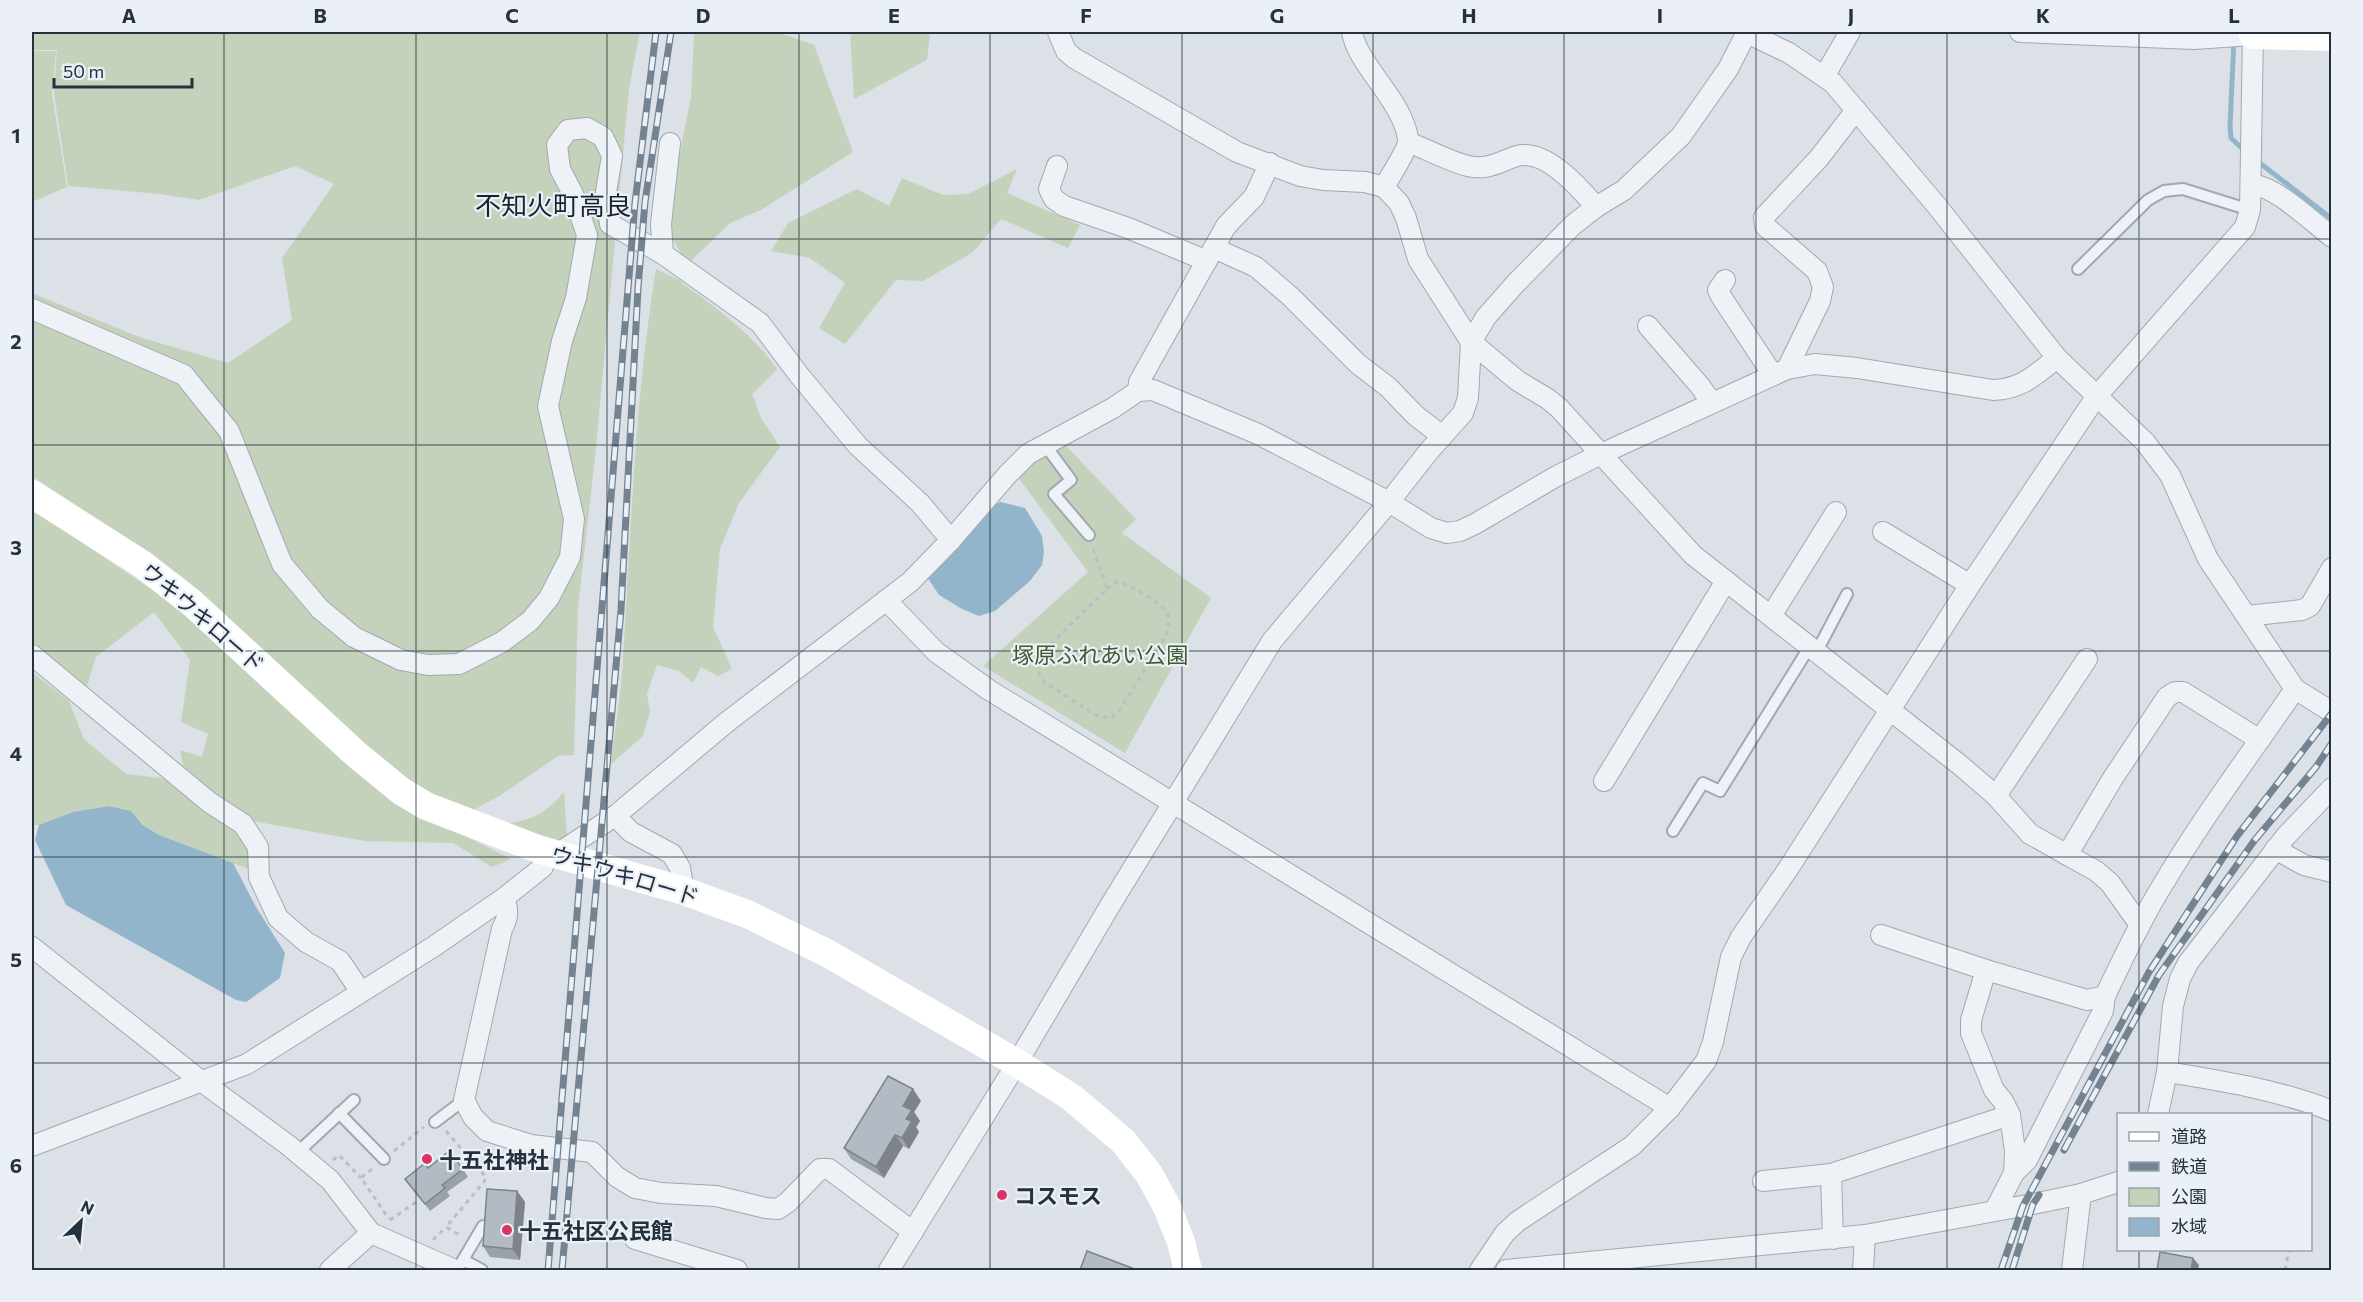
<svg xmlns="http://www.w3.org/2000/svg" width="2363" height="1302" viewBox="0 0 2363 1302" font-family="Commissioner,'Noto Sans JP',sans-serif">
	<rect width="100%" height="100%" fill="#dbe1e7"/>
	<g fill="#c4d2bb">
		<path d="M32,32H640L629,89L595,458L578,608L574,755L558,756L501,795L470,812L451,829L511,859L492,867L453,843L365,841L253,821L184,770L180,750L202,757L208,734L181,722L190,660L154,612L96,657L86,689L32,644V509L169,601L246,639L184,578L32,476V293L139,337L228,363L292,320L282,258L334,184L295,166L199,200L160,194L68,186L54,93L57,50H32Z"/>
		<path d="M694,32H777L814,45L853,152L761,210L730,223L688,264L681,282C716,308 752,333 777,369L752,394L761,418L780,447L739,503L720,549L713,627L732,669L718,676L701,667L693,683L679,671L657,665L647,694L650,711L643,736L611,764C615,729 621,694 623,659C631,529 635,397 656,269L681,281L688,264C676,247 669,234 668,213L691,97Z"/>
		<path d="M850,32H930L927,60L854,99Z"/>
		<path d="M32,51H56L52,94L67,187L32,202Z"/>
		<path d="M1017,169L1007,193L1080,225L1068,248L1001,219L972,253L923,281L896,280L845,344L819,328L845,283L810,258L771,251L788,223L857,189L889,206L902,178L943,195L968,194Z"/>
		<path d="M1064,444L1136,519L1122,533L1211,598L1125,753L983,666L1088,572L1018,477L1028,465Z"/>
		<path d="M32,672L69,701L84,739L126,774L168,779L232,828L250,847L251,870L159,835L144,825L131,811L109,806L73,812L39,825H32Z"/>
		<path d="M564,792L567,838L558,845L509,823C534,820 548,811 564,792Z"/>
	</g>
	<g fill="#92b5cb">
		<path d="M1001,502L1025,508L1042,536L1044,552L1042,565L1030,581L995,611L979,616L962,609L939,595L927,577L991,506Z"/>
		<path d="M109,806L131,811L143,825L159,835L233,863L256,907L285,953L280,978L246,1002L236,1000L66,905L35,840L39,825L73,812Z"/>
	</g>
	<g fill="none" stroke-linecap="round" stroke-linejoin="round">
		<g stroke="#92b5cb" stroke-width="5">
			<path d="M2234,39L2230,126L2231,138L2246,152"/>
			<path d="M2256,160L2332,219"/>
		</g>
		<defs>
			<g id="lane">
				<path d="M2078,269L2148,200L2164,191L2183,189L2250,210"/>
				<path d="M1045,445L1071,480L1054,494L1089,535"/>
				<path d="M1817,651L1847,594"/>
				<path d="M1673,831L1703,783L1720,791L1810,646"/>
				<path d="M339,1113L384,1159"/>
				<path d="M435,1122L464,1100"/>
				<path d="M297,1153L354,1100"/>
				<path d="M463,1260L482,1270"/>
				<path d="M457,1270L483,1226"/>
			</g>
			<g id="street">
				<path d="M1058,32L1066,51L1074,58L1237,152L1300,176L1323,180L1365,182L1384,187L1399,203L1406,218L1418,259L1471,342L1518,381L1548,399L1559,408L1693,555L1960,765L1996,796L2030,834L2096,871L2110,883L2140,925"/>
				<path d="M1352,32C1356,60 1393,93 1404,124C1406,129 1408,137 1408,142C1407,151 1389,178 1384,187"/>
				<path d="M1745,32L1789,53L1833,83L1937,206L2057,358L2145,442L2170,475L2208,559L2295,689L2332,712"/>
				<path d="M2020,32L2194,39L2253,35"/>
				<path d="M1825,75L1850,32"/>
				<path d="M1408,142C1426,149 1451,162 1468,166C1487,171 1501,161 1517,156C1545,148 1580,188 1596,207"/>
				<path d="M1057,166L1049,189L1054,199L1064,206L1128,228L1207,261"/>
				<path d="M2251,184C2277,187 2311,221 2332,237"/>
				<path d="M1214,248L1256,267L1290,296L1358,364L1388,387L1415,415L1442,436"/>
				<path d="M663,254L661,224L670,143"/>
				<path d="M1725,280L1718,290L1722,298L1773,375"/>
				<path d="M32,309L184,375L229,431L282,564L320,609L354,637L401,660L428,665L459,664L502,642L530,621L549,598L570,557L574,519L548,406L562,341L576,298L587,235L573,194L560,169L557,145L568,130L587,128L603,137L612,156L606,192L610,224L663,254L760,323L799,375L858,446L920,503L951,540"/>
				<path d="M1648,326L1700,386L1712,403"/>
				<path d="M1787,369L1820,301L1823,287L1817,271L1765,226L1764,217L1819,158L1856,110"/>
				<path d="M1138,391L1139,382L1226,226L1254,197L1270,163"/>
				<path d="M1883,532L1970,585"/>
				<path d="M886,600L936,652L989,690L1670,1108"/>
				<path d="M1771,616L1836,512"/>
				<path d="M2247,616L2302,610L2310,606L2332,568"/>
				<path d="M32,655L209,802L243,824L258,847L259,877L278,918L306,942L340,961L361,992"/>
				<path d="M1604,781L1726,581"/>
				<path d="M1996,796L2087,659"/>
				<path d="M615,816L631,832L672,854L680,868L684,891"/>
				<path d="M566,848L615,816L727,722L910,582L951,540L1008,474L1028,454L1113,408L1138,391L1153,390L1258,434L1389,502L1431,528L1447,533L1460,531L1475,524L1555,477L1601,454L1787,369L1815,364L1857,368L1993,390C2022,389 2035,375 2057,358"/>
				<path d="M2275,849L2304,865L2332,872"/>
				<path d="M2067,855L2113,778L2167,697L2175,692H2183L2260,740"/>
				<path d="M504,898C509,911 508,918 502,929L464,1100L473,1117L487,1131L531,1145L592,1152L617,1177L635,1188L661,1193L716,1196L766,1208L778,1209L788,1202L820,1169H829L913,1232"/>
				<path d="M1881,935L1986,970"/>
				<path d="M32,947L201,1081L288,1145L330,1180L371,1233L455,1270"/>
				<path d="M2167,1072C2223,1081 2279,1090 2332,1111"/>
				<path d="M2158,1114L2167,1072L2173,1006L2180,979L2188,963L2286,836L2332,788"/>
				<path d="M32,1146L247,1064L433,947L504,898L543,867"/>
				<path d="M2014,1173L2027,1160L2103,1011L2105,996"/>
				<path d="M1831,1174L1833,1239"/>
				<path d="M1763,1181L1831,1174L2010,1115"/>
				<path d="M1995,1210L2014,1173L2015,1151L2010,1115L2003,1101L1994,1090L1971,1033V1020L1986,970L2087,1000L2105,996C2123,959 2140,921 2162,886C2202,818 2250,755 2295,689"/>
				<path d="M635,1239L737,1270"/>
				<path d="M330,1270L371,1233"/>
				<path d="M889,1270L1017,1063L1111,904L1272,641L1389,502L1429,451L1463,413L1468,398L1471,342L1486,317L1516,283L1573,225L1596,207L1624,190L1681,136L1728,69L1747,32"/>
				<path d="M1480,1270L1505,1233L1518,1221L1632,1146L1670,1108L1706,1061L1713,1042L1731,957L1741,937L1788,869L1970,585L2096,397L2245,227L2250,210L2253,32"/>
				<path d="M1506,1270L1865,1235L2033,1204L2081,1194L2118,1182"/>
				<path d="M1863,1270L1865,1235"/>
				<path d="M2072,1270L2081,1194"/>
			</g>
		</defs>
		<use href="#lane" stroke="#a0a9b1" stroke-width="14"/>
		<use href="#street" stroke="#a0a9b1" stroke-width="22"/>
		<g stroke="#b9bfc5" stroke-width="3" stroke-dasharray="4.5 4.5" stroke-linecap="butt">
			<path d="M1093,549L1107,589L1043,652L1037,670L1044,682L1096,715L1111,718L1119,711L1167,634C1168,626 1171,618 1166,611C1158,601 1129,584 1117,582L1107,589"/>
			<path d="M446,1131L486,1177L484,1182L446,1227L461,1236"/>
			<path d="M394,1151L424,1127"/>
			<path d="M333,1160L339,1155L361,1178"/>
			<path d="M372,1169L361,1178L389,1219"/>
			<path d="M390,1220L419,1200"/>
			<path d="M433,1240L446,1227"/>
			<path d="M2285,1270L2289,1250"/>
		</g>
		<use href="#lane" stroke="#eef1f5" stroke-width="10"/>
		<use href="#street" stroke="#eef1f5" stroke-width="20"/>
		<g stroke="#fff" stroke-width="28">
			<path d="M2253,35L2332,37"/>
			<path d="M32,494L142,564L192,603L357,755L401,791L426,806L538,849L684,891L747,914L827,953L1017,1063L1071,1097L1123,1141L1149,1174L1167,1207L1181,1242L1188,1270"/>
		</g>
		<defs>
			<g id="rail">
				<path d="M2064,1150L2159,975L2254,841L2316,767L2332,743"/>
				<path d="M548,1270L635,203L656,32"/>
				<path d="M562,1270L621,610L638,288L645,202L671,32"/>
				<path d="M2001,1270L2023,1206L2149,972L2237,836L2332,713"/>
				<path d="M2012,1270L2033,1204L2039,1195"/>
			</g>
		</defs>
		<use href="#rail" stroke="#738392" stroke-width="7"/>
		<use href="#rail" stroke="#eaf0f5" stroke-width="4.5" stroke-dasharray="14" stroke-linecap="butt"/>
	</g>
	<g fill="#99a1a9">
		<path d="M921,1101L914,1112L920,1121L916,1127L919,1132L909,1149L903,1146L884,1178L851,1159L844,1148Z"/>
		<path d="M463,1169L468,1177L447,1192L450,1196L430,1211L405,1179Z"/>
		<path d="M517,1191L525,1202L520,1260L490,1257L483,1246Z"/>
	</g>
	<g fill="#7d8389">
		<path d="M913,1089L921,1101L914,1112L920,1121L916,1127L919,1132L909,1149L902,1138L903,1106Z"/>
		<path d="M895,1135L903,1146L884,1178L876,1167Z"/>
		<path d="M517,1191L525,1202L520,1260L513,1249Z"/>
		<path d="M2193,1258L2199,1265L2198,1270H2191Z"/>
	</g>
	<g fill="#b2bbc4" stroke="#7d8389" stroke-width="1.5">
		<path d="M888,1076L913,1089L903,1106L912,1110L906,1119L912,1121L902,1138L895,1135L876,1167L844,1148Z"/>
		<path d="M449,1151L463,1169L442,1185L445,1188L425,1204L405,1179L425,1163L428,1168Z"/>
		<path d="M487,1189L517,1191L513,1249L483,1246Z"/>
		<path d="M1087,1251L1132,1268L1131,1270H1080Z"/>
		<path d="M2160,1252L2193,1258L2191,1270H2157Z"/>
	</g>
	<path fill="none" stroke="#24313e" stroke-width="1.5" stroke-opacity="0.55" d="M224,32V1270M416,32V1270M607,32V1270M799,32V1270M990,32V1270M1182,32V1270M1373,32V1270M1564,32V1270M1756,32V1270M1947,32V1270M2139,32V1114M32,239H2332M32,445H2332M32,651H2332M32,857H2332M32,1063H2332M2139,1250V1270"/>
	<g fill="#d83363" stroke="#eaf0f5" stroke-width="2">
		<circle cx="427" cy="1159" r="6"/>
		<circle cx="1002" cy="1195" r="6"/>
		<circle cx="507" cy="1230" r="6"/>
	</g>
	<g text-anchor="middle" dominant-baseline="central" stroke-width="4.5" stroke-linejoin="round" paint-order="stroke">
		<g font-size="22" fill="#24313e" stroke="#eaf0f5">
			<text transform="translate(203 617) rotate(41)">ウキウキロード</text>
			<text transform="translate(625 875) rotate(17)">ウキウキロード</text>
		</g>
		<g font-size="22" fill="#3e5b30" stroke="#eaf0f5">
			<text x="1100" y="654">塚原ふれあい公園</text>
		</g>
		<g font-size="22" font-weight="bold" fill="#24313e" stroke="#eaf0f5" text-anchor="start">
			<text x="439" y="1159">十五社神社</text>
			<text x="1014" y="1195">コスモス</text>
			<text x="519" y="1230">十五社区公民館</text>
		</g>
		<g font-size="26" fill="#17222e" stroke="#eaf0f5">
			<text x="553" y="204">不知火町高良</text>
		</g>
	</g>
	<rect width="2363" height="1302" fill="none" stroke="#eaf0f5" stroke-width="66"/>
	<rect x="2117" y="1113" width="195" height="138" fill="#eaf0f5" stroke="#9ba4ac" stroke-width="1.5"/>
	<rect x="2129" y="1132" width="30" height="9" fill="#ffffff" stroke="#9ba4ac" stroke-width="1.5"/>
	<text x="2171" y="1143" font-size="18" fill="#24313e">道路</text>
	<rect x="2129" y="1162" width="30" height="9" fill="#738392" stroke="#9ba4ac" stroke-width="1.5"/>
	<text x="2171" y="1173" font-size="18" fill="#24313e">鉄道</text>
	<rect x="2129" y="1188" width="30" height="18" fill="#c4d2bb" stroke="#9ba4ac" stroke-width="1.5"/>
	<text x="2171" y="1203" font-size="18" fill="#24313e">公園</text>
	<rect x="2129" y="1218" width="30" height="18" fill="#92b5cb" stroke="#9ba4ac" stroke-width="1.5"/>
	<text x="2171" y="1233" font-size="18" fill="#24313e">水域</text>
	<g transform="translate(81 1221) rotate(26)" stroke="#eaf0f5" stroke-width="4.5" paint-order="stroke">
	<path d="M0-4.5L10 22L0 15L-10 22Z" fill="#24313e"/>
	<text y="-9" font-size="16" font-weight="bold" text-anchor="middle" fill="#24313e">N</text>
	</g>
	<path d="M54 78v9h138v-9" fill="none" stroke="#24313e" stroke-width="3"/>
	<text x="63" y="78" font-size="18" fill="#24313e" stroke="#eaf0f5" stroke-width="4.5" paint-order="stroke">50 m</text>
	<rect x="33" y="33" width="2297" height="1236" fill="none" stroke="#24313e" stroke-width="2"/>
	<g font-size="20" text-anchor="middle" font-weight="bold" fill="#24313e">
		<text x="129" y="23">A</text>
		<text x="320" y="23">B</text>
		<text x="512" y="23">C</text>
		<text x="703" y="23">D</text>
		<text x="894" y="23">E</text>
		<text x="1086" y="23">F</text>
		<text x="1277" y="23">G</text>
		<text x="1469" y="23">H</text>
		<text x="1660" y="23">I</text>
		<text x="1851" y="23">J</text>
		<text x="2043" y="23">K</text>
		<text x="2234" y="23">L</text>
		<text x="16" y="143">1</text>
		<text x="16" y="349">2</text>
		<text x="16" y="555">3</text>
		<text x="16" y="761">4</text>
		<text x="16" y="967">5</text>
		<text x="16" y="1173">6</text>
	</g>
</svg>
